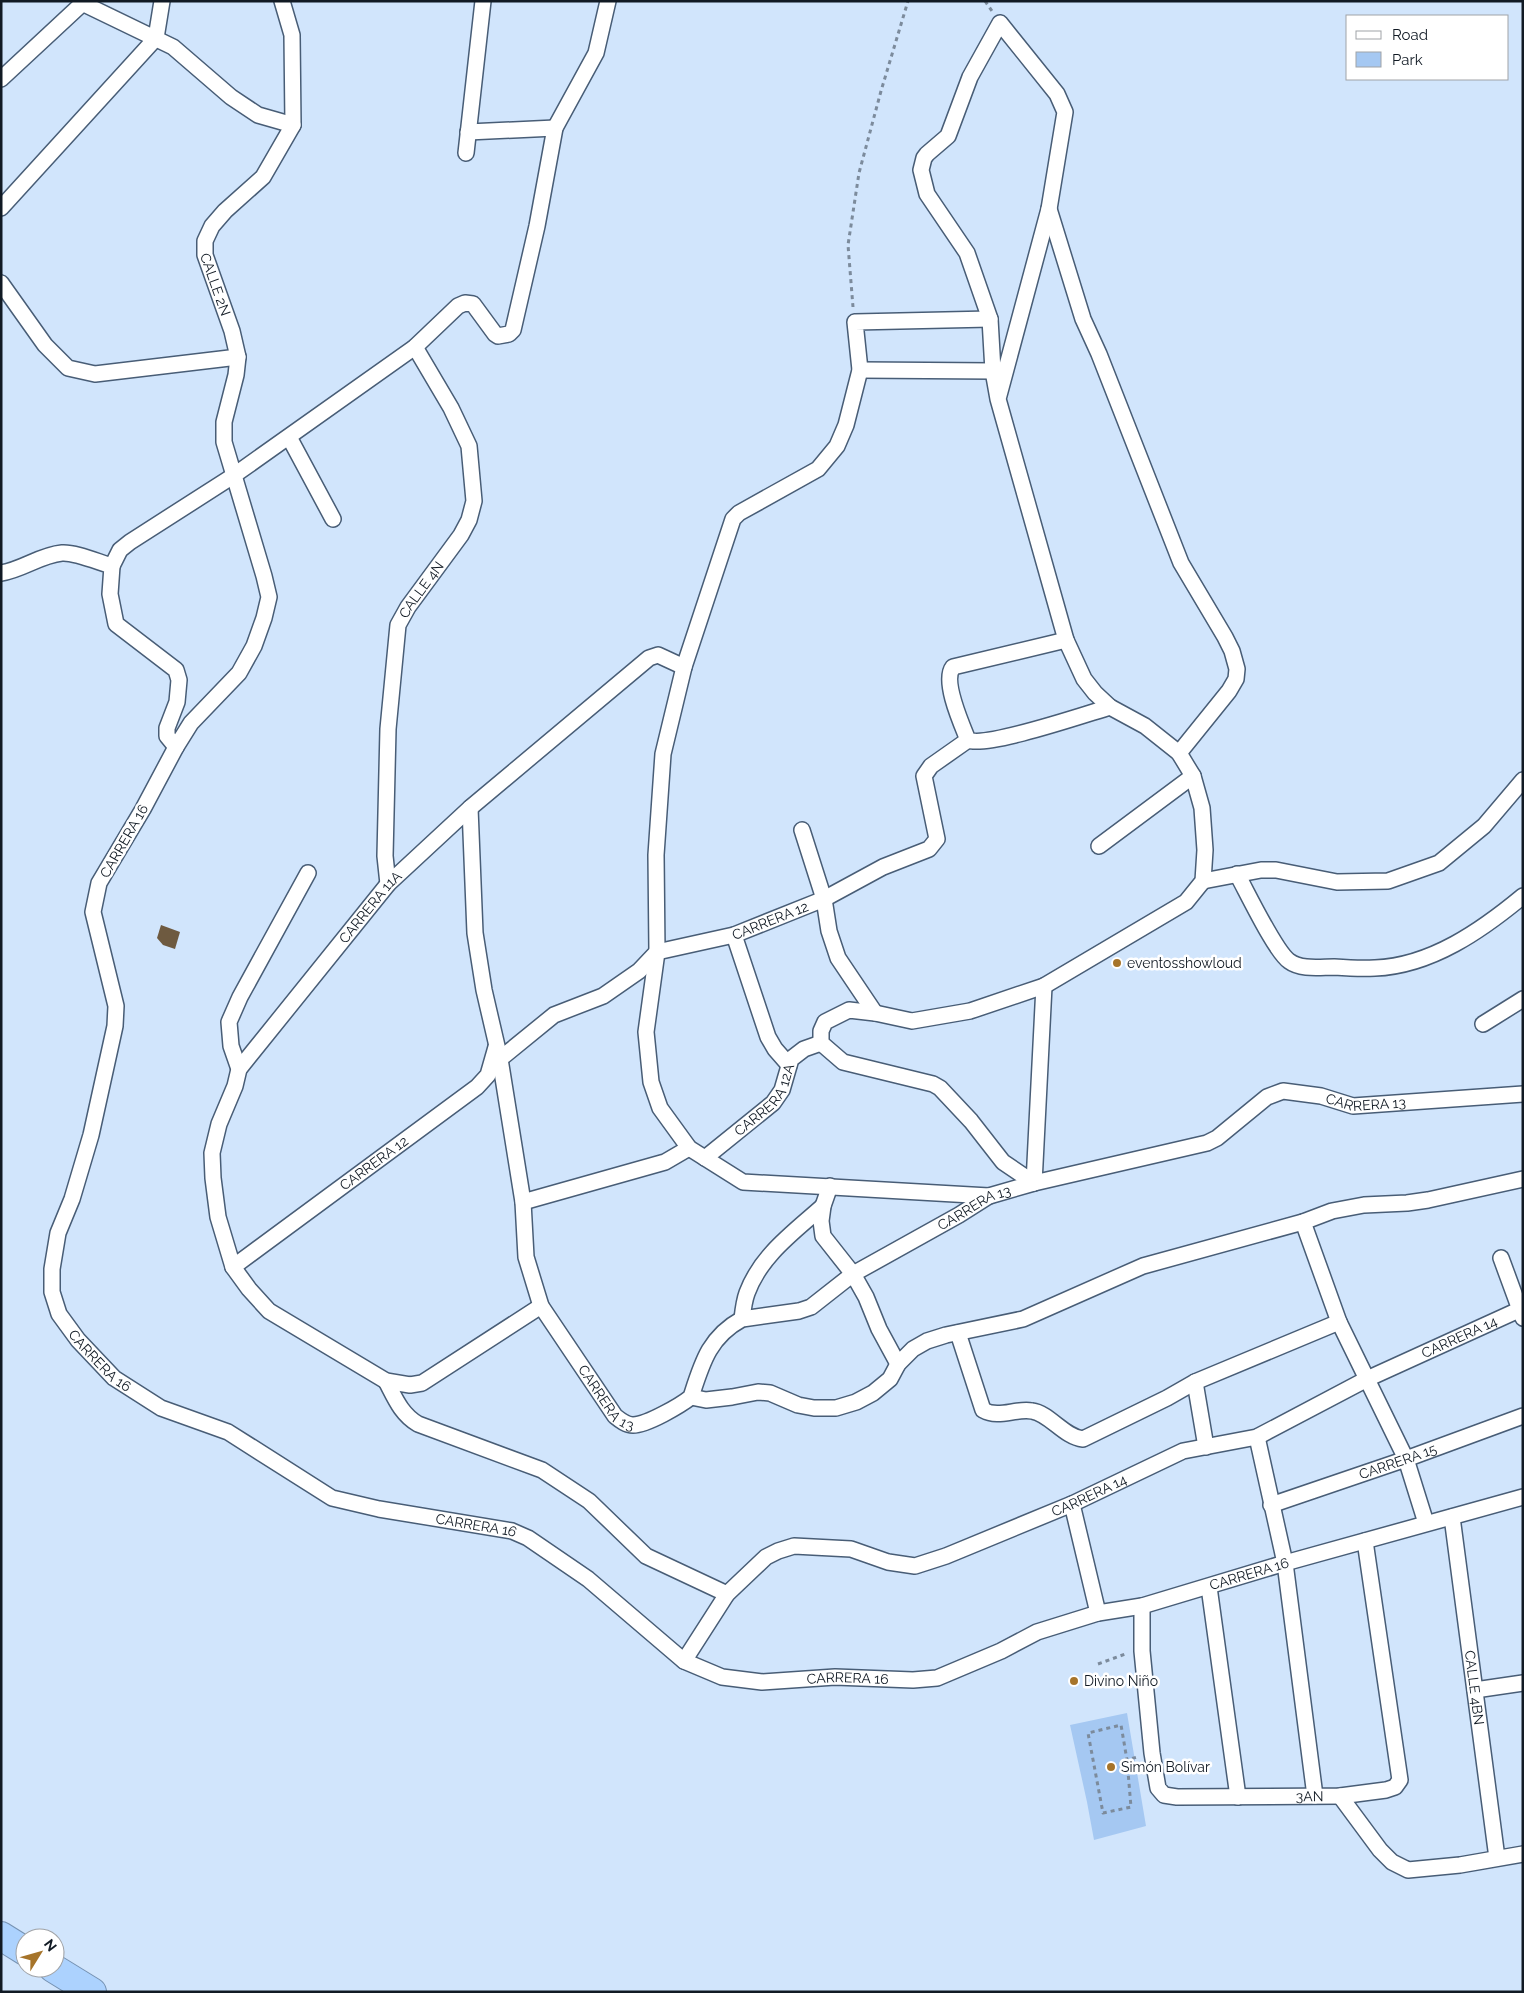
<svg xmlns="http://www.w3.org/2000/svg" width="1524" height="1993" viewBox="0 0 1524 1993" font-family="Raleway,sans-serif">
	<rect width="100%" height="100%" fill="#d1e5fc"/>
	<path fill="#a5c8f2" d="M1127,1713L1146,1826L1094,1840L1087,1802L1070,1725Z"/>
	<path fill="#6e5a40" d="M161,925L180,932L175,949L163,945L157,938Z"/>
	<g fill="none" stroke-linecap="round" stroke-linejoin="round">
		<defs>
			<g id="street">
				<path id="s1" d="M282,1L292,35L293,125L263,177L225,211L212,226L205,241V255L232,331L238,357L236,375L224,422V442L264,576L269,597L264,618L254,646L239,673L191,723L176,747L143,809L99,883L93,912L116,1006L115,1026L91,1135L72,1199L58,1233L52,1269V1292L59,1314L78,1340L114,1378L161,1408L228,1432L332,1498L379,1509L512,1531L528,1538L588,1579L684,1661L722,1677L762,1682L835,1677L913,1680L937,1678L1001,1651L1037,1632L1098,1613L1142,1606L1285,1563L1523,1497"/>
				<path d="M84,4L173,47L231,97L258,115L293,125"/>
				<path d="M1,79L85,1"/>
				<path d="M468,132L555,128"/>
				<path d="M466,153L483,1"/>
				<path d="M1,208L156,38L162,1"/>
				<path d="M1049,209L1083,319L1099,354L1181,563L1225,637L1232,651L1237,669L1236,679L1229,691L1179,753"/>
				<path d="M1,283L45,345L68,368L95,374L238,357"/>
				<path d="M860,370L993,371"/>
				<path d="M998,399L1049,209L1065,112L1057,94L1000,23L970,77L948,136L927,154L924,158L921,170L927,194L967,253L990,319L993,371L998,399L1066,640L1084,679L1095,693L1110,707L1145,726L1179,753L1193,776L1202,808L1205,850L1203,881L1186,902L1044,986L970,1011L912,1021L875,1013L849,1010L825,1022L821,1031V1043L843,1062L933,1084L940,1088L971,1121L1003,1162L1034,1183"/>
				<path d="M289,437L333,519"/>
				<path d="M112,566L120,550L130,542L233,476L415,347L458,306L465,303L473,304L495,334L498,336L509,334L513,330L537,226L555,128L596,53L608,1"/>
				<path d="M1,573C22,570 40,555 62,553C75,552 98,562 112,566L110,594L116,624L176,670L179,680L177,702L167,728V736L176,747"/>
				<path d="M1066,640L953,667C942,681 962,725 968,740C987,748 1086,714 1110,707"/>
				<path id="s2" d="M470,808L475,933L484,990L500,1059L523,1202L526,1257L541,1306L615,1416C620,1420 626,1425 633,1425C647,1425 681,1405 691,1397C702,1363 709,1337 742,1319L799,1311L811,1307L853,1274L959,1215L989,1196L1034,1183L1207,1143L1217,1138L1267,1097L1283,1091L1321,1096L1353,1106L1523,1094"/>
				<path d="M802,830L824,899L829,931L838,958L875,1013"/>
				<path d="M1099,846L1193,776"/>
				<path d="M1237,874C1247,892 1275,951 1289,961C1301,970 1320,967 1334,967C1347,968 1362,969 1375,968C1431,966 1482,930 1523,896"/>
				<path d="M1203,881L1261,870H1276L1337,882L1388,881L1439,863L1484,826L1523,780"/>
				<path id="s3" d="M388,884L385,856L388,729L398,625L408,607L461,535L469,520L474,501L469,446L451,408L415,347"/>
				<path d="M734,935L768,1037L775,1049L789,1065"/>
				<path d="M1483,1024L1523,999"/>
				<path id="s4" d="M500,1059L554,1015L603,996L639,971L657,952L734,935L824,899L883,867L929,849L937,839L924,776L931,766L968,740"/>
				<path d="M239,1069L231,1046L229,1022L240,997L308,873"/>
				<path id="s5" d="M705,1158L773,1103L782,1090L791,1059L804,1049L821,1043"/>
				<path d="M1034,1183L1044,986"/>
				<path d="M830,1186L823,1206L821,1221L823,1236L853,1274L866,1297L879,1329L898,1364"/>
				<path d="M989,1196L743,1182L689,1148L660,1108L651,1082L646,1032L657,952L656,855L663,754L684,667L733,519L739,513L818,469L837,446L846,425L860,370L855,322L990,319"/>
				<path d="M523,1202L665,1162L689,1148"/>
				<path d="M1303,1222L1339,1322L1406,1459L1426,1523"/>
				<path d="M1501,1258L1523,1318"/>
				<path id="s6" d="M233,1267L477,1087L488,1075L496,1047"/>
				<path id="s7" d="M541,1306L422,1383L410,1385L386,1381L269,1311L249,1289L233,1267L218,1217L213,1178L212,1153L219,1124L235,1086L239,1069L388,884L470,808L649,658L658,655L684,667"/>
				<path d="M742,1319C743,1310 744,1301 747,1293C761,1255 794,1232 823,1206"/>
				<path d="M958,1333L983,1410C999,1419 1015,1408 1032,1411C1049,1413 1064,1437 1083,1439L1167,1398L1195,1382L1339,1322"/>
				<path d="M386,1381C395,1398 401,1414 418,1424L542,1470L589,1501L646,1556L727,1594"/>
				<path d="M1195,1382L1206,1447"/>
				<path d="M691,1397L706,1400L732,1397L758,1392L770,1393L798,1405L814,1408H836L856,1402L873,1393L890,1379L898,1364L913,1349L927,1341L946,1335L1023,1319L1143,1266L1303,1222L1332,1211L1364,1205L1407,1203L1428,1200L1523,1179"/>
				<path d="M1257,1437L1285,1563L1315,1796"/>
				<path d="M1072,1504L1098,1613"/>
				<path id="s8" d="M1271,1505L1406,1459L1523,1416"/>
				<path id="s9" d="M1452,1517L1497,1858"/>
				<path d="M1209,1587L1238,1797"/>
				<path id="s10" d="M1142,1606V1651L1152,1753L1158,1788L1164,1795L1177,1797L1340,1796L1386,1790L1395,1787L1400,1780L1365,1541"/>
				<path id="s11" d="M684,1661L727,1594L766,1557L778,1551L794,1546L851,1549L888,1562L915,1566L946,1556L1072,1504L1183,1451L1257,1437L1367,1379L1523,1308"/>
				<path d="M1475,1690L1523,1683"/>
				<path d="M1340,1796L1380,1850L1392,1862L1408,1870L1460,1865L1523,1854"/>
			</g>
			<g id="highway">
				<path d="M1,1936L25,1951"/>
				<path d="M53,1968L92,1992"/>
			</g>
		</defs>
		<use href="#street" stroke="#485d76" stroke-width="18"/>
		<use href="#highway" stroke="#7692b2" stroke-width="30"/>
		<g stroke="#7c8b9c" stroke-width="3" stroke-dasharray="4 4" stroke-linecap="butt">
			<path d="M985,1L992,11"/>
			<path d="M853,307L848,245L859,173L881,91L908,1"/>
			<path d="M1098,1664L1128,1653"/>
			<path d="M1127,1760L1131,1807L1103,1813L1088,1733L1121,1725L1127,1760L1137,1757"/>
		</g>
		<use href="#street" stroke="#fff" stroke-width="15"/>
		<use href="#highway" stroke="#acd2fe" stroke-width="28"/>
	</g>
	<g fill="#a6742a" stroke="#fff" stroke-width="2">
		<circle cx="1117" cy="963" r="5"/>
		<circle cx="1074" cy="1681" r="5"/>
		<circle cx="1111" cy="1767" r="5"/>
	</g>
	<g text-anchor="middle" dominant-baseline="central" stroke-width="5" stroke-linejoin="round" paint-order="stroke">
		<g font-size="14" fill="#111a24" stroke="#fff">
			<text stroke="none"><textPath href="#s1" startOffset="318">CALLE 2N</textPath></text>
			<text stroke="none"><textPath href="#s3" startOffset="302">CALLE 4N</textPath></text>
			<text transform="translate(124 841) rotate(-60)">CARRERA 16</text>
			<text stroke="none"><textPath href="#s7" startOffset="785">CARRERA 11A</textPath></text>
			<text stroke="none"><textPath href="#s4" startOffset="310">CARRERA 12</textPath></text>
			<text stroke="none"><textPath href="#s5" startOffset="85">CARRERA 12A</textPath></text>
			<text stroke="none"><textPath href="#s2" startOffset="1501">CARRERA 13</textPath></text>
			<text stroke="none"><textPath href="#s6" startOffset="175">CARRERA 12</textPath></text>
			<text stroke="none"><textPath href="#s2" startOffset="1081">CARRERA 13</textPath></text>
			<text stroke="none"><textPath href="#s11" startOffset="880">CARRERA 14</textPath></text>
			<text stroke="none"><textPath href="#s1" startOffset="1485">CARRERA 16</textPath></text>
			<text stroke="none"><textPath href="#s2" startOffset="618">CARRERA 13</textPath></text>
			<text stroke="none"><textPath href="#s8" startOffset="134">CARRERA 15</textPath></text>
			<text stroke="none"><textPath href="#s11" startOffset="475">CARRERA 14</textPath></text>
			<text stroke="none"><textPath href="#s1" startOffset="1904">CARRERA 16</textPath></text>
			<text stroke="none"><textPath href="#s1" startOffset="2744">CARRERA 16</textPath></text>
			<text stroke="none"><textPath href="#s1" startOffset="2324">CARRERA 16</textPath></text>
			<text stroke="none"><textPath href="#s9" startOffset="172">CALLE 4BN</textPath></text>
			<text stroke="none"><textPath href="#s10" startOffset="338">3AN</textPath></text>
		</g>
		<g font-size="14" fill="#111a24" stroke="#fff" text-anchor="start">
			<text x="1127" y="963">eventosshowloud</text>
			<text x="1084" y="1681">Divino Niño</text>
			<text x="1121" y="1767">Simón Bolívar</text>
		</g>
	</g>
	<rect width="1524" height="1993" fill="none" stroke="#111a24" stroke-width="5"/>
	<rect x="1346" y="15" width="162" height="65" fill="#ffffff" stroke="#a0a3a7"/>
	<rect x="1356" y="31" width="25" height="8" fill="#ffffff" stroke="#a0a3a7"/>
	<text x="1392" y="40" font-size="15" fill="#111a24">Road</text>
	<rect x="1356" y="52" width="25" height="15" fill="#a5c8f2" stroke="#a0a3a7"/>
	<text x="1392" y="65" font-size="15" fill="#111a24">Park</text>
	<g transform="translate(40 1953) rotate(53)"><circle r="24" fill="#ffffff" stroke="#a0a3a7"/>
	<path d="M0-4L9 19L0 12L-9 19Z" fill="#a6742a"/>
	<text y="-8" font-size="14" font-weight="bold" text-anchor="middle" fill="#111a24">N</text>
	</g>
</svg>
